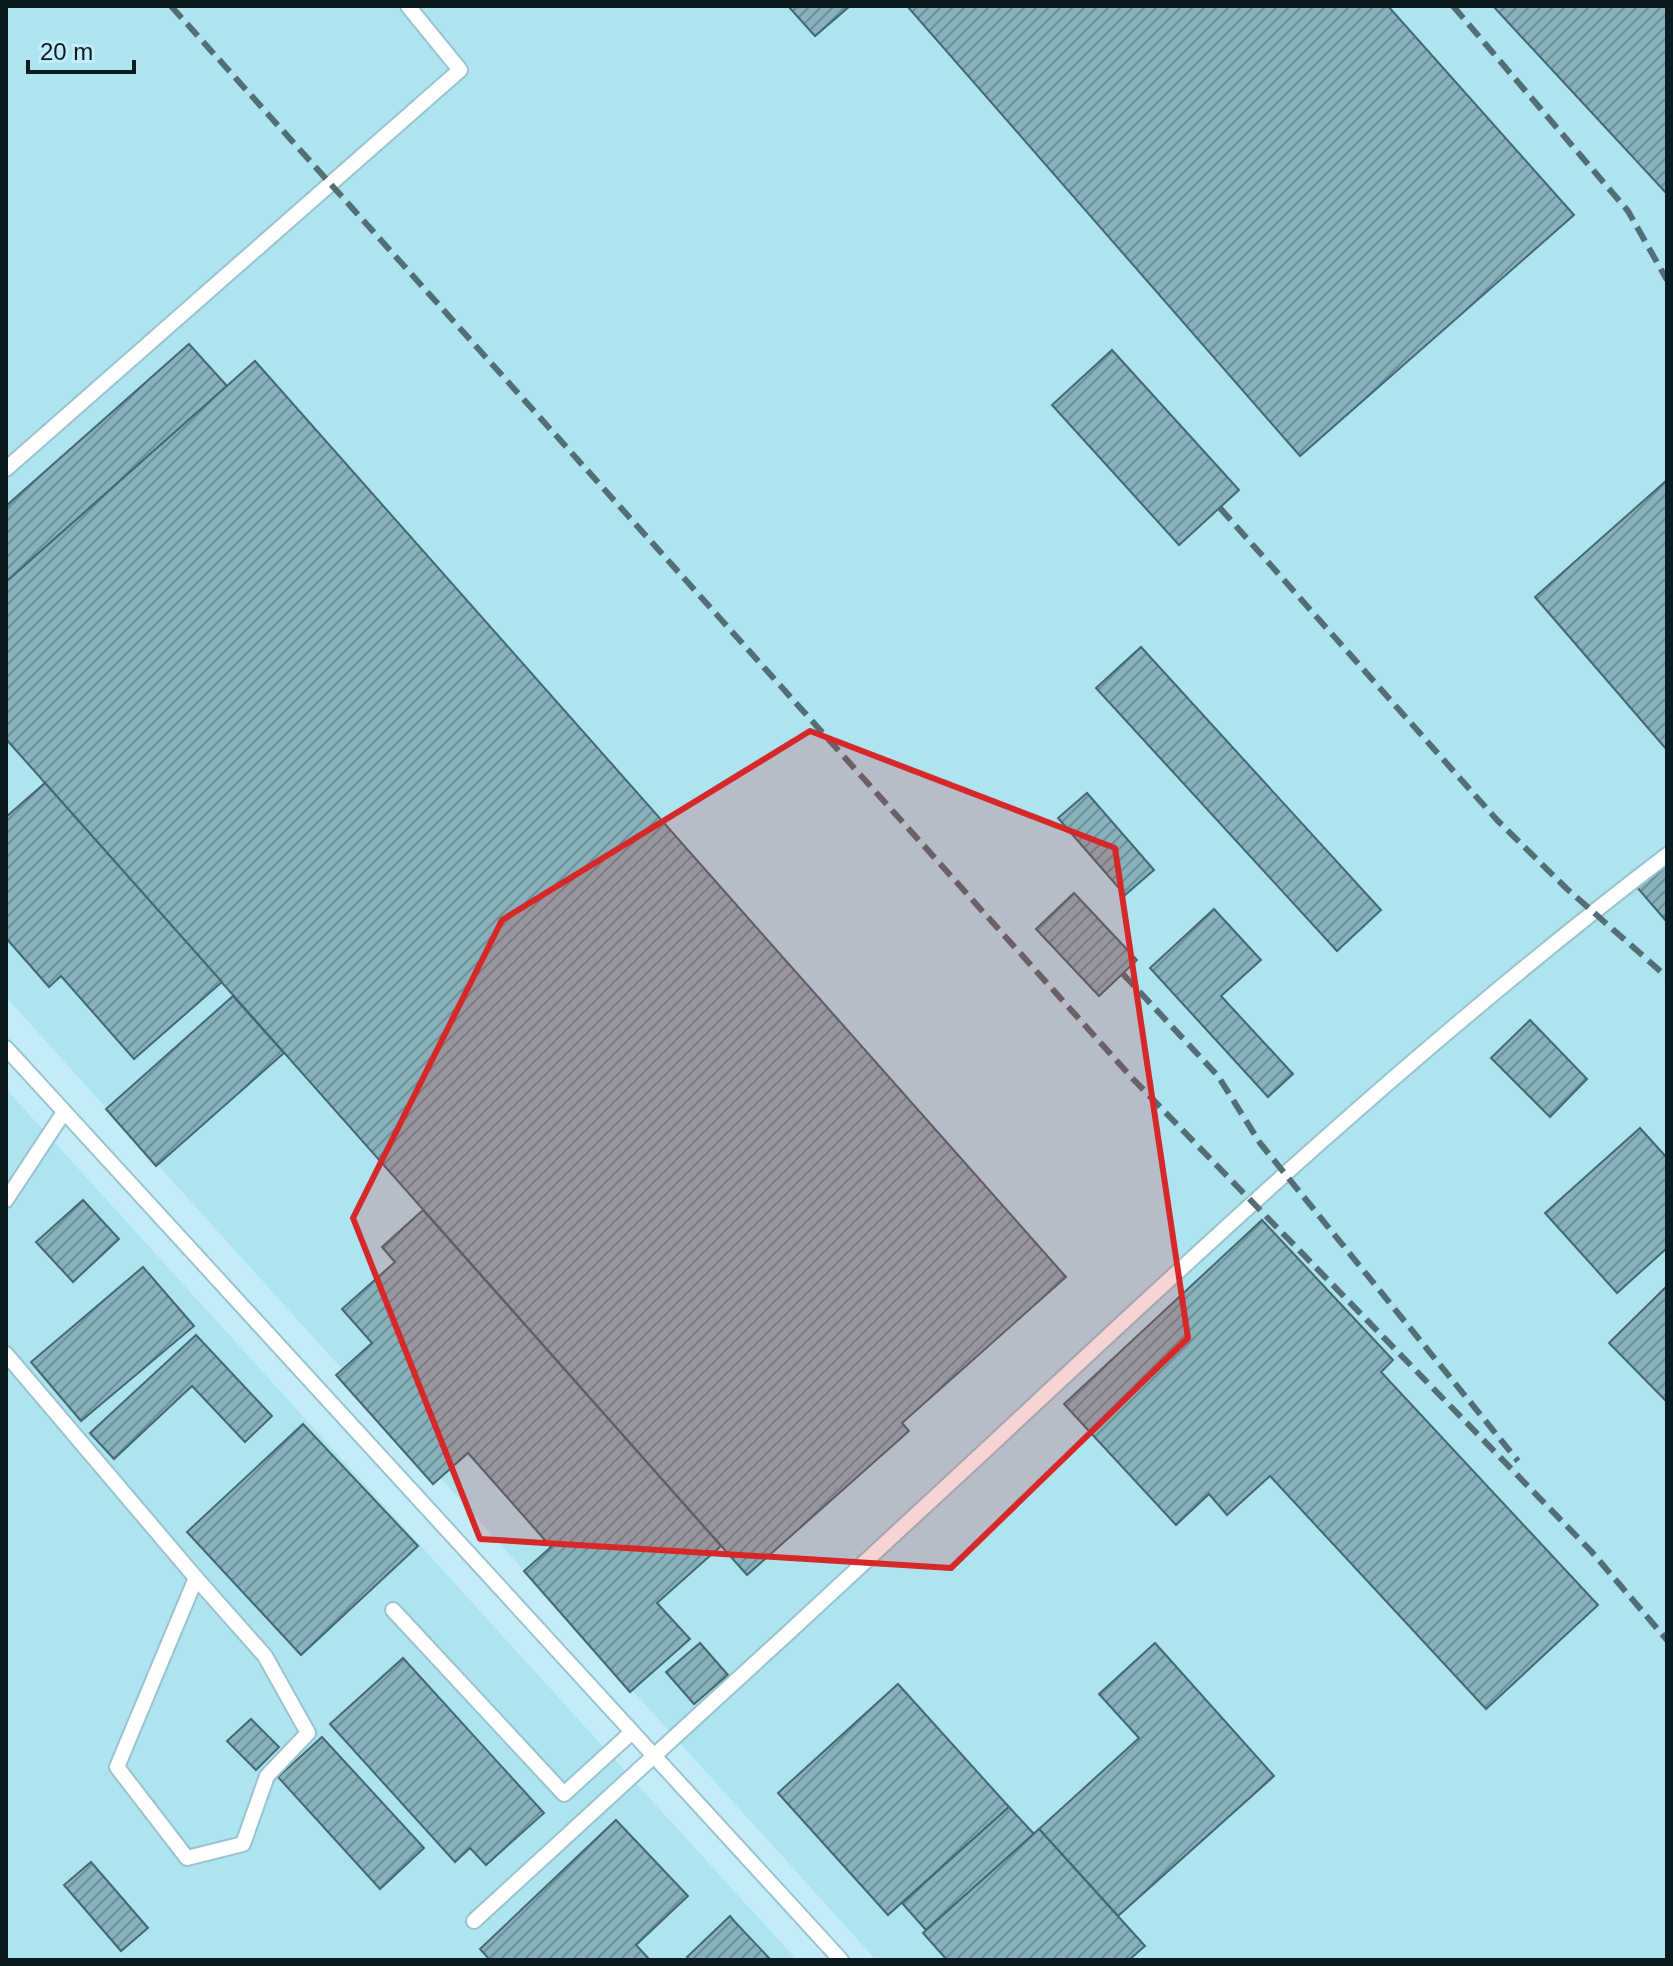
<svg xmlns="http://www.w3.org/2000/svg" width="1673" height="1966" viewBox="0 0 1673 1966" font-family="Helvetica,sans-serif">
	<defs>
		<pattern id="building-hatch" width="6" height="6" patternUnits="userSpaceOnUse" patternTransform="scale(2)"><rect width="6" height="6" fill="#87b1bb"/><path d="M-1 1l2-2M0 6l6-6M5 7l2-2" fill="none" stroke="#6d8f98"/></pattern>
	</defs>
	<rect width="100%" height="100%" fill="#c2edf8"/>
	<g fill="#aee3f0">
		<path d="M6,6H1667V1960H876L6,997Z"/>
		<path d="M6,1089L734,1891L797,1960H6Z"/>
	</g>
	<g fill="url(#building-hatch)" stroke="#426a74" stroke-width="2">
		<path d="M788,6H850L815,36Z"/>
		<path d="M907,6H1388L1574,215L1300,456Z"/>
		<path d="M1493,6H1667V194Z"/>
		<path d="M189,344L227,386L6,582V506Z"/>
		<path d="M1112,350L1239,490L1179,545L1052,405Z"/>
		<path d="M255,361L1066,1277L902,1423L909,1431L747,1575L6,739V582Z"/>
		<path d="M1667,480V750L1535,597Z"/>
		<path d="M1141,647L1381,910L1337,951L1096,688Z"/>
		<path d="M45,783L222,982L134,1059L61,976L49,987L6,938V817Z"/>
		<path d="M1087,793L1154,870L1125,895L1058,818Z"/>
		<path d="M1667,859V922L1636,886Z"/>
		<path d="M1074,893L1137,960L1099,996L1036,929Z"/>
		<path d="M1214,909L1261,960L1221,996L1293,1074L1268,1097L1150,968Z"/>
		<path d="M233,996L284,1053L156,1166L106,1109Z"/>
		<path d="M1530,1020L1587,1079L1550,1117L1491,1058Z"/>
		<path d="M1640,1128L1667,1158V1248L1617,1293L1545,1213Z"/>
		<path d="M83,1200L119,1239L73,1282L36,1242Z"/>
		<path d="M423,1210L721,1546L657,1603L690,1639L630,1692L524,1571L551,1547L468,1453L433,1484L336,1375L372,1343L342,1309L395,1262L382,1247Z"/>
		<path d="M1262,1220L1393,1360L1381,1372L1598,1605L1486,1709L1270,1476L1227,1515L1209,1494L1176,1525L1064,1404Z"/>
		<path d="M143,1267L194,1326L81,1421L31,1362Z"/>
		<path d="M1667,1286V1402L1609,1343Z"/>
		<path d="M196,1335L272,1416L245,1442L192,1386L114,1459L90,1433Z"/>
		<path d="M303,1424L418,1546L301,1655L187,1532Z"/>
		<path d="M700,1643L728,1675L694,1704L666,1672Z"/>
		<path d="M1155,1643L1274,1776L1118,1916L1039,1829L1139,1738L1099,1694Z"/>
		<path d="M403,1658L544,1813L486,1865L470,1848L455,1862L330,1724Z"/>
		<path d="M898,1684L1009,1807L888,1915L778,1793Z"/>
		<path d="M251,1719L279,1747L256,1770L227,1741Z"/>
		<path d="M322,1737L424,1848L380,1889L278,1777Z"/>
		<path d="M1009,1807L1034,1834L926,1930L902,1903Z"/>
		<path d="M616,1820L688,1896L636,1945L650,1960H490L480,1949Z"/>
		<path d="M1039,1829L1145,1946L1129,1960H947L923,1933Z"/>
		<path d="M91,1862L148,1928L121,1951L64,1885Z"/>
		<path d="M730,1916L735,1922L771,1960H690L687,1957Z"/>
	</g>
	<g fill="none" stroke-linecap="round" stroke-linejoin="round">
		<defs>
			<g id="service">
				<path d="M6,469L460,70L408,6"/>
				<path d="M6,1048L841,1960"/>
				<path d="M6,1200L64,1112"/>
				<path d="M6,1354L196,1578L117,1767L187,1858L243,1844L267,1776L308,1733L265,1656L196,1578"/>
				<path d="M393,1610L564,1794L632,1732"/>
				<path d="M474,1921C647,1763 818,1606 989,1447C1208,1242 1428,1037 1667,855"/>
			</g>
		</defs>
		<use href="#service" stroke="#99c3ce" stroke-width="18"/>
		<use href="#service" stroke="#fff" stroke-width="14"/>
		<g stroke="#536e75" stroke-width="6" stroke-dasharray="16 8" stroke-linecap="butt">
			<path d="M171,6L1133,1079L1591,1551L1667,1640"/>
			<path d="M1453,6L1628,211L1667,280"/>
			<path d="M1220,508L1497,820L1566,888L1667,977"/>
			<path d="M1123,974L1218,1076L1260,1143L1518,1461"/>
		</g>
	</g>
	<path fill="#d62828" fill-opacity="0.2" stroke="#d62828" stroke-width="6" stroke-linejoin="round" d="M810,731L1115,848L1188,1338L951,1568L480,1539L353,1218L502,920Z"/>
	<rect width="1673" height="1966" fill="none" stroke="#0b1c20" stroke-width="16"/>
	<path d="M28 60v12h106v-12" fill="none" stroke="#0b1c20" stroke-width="4"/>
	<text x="40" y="60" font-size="24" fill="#0b1c20" stroke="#c2edf8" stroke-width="6" paint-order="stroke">20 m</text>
</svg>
